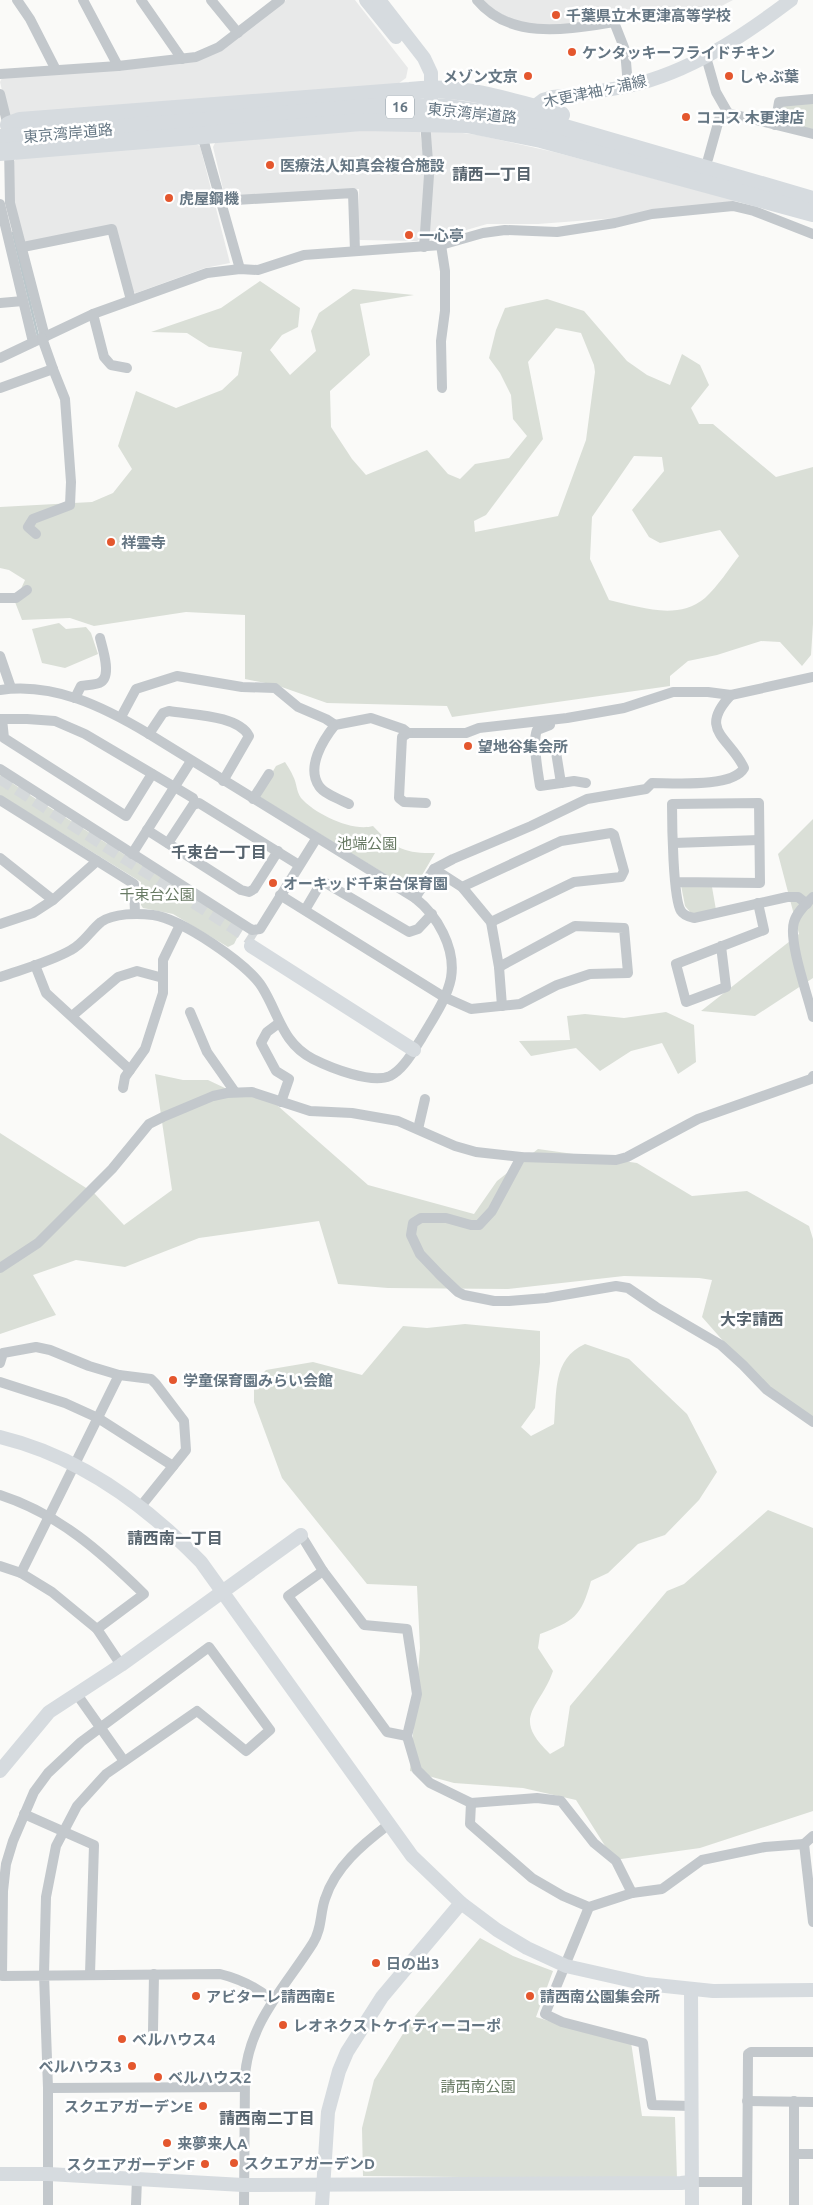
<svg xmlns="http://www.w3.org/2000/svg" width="813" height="2205" viewBox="0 0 813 2205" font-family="Ubuntu,'Noto Sans JP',sans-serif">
	<rect width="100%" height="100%" fill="#fafaf8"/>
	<g fill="#e8e9e9">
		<path d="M286,0H355L408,68L406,78L395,86L11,117L8,115L0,82L2,78L222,50Z"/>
		<path d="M481,0H733L712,11L684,17L667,23L621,12L610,13L608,21L557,28L518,22L491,9Z"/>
		<path d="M416,127L420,131L425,168L421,238L417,241L360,240L357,237L359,189L228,197L224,193L213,147L216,141Z"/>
		<path d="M432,129L478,135L554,152L738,201L653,210L617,218L538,224H487L432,240L429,236L428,133Z"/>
		<path d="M194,143L200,146L230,263L205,268L136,293L131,291L114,226L26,243L24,240L13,201L12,164L17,158Z"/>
	</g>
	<g fill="#dadfd7" fill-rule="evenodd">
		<path d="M813,103V129L778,123L782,105Z"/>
		<path d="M260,281L300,308L298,327L282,335L270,350L290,375L316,351L311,331L319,313L353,289L414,295L360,304L370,355L330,391L331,427L352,459L366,475L427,450L448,474L460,479L475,464L509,458L527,436L513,419L511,395L500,373L489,358L496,330L505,308L547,299L584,311L627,361L647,375L670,385L682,354L700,365L709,385L691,408L699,424H713L776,477L813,467V624L811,655L802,666L780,642L761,641L717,655L688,661L670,676V686L452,717L447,706L327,703L276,685L245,679V615L186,612L94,626L70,618L22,620L15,602L25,580L9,570L0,568V507L92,502L113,493L132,469L118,446L136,391L176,408L222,390L238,375L242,352L209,347L187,333L151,332L221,308ZM556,328L581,333L594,365L595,372L586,440L558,516L475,532L474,521L486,515L543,439L528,362ZM634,456L662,457L664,471L632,510L649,537L660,543L720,530L739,556C729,569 718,586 705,598C677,621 641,607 609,600L590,559L592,517Z"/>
		<path d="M59,623L66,629L86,627L91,633L98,654L65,668L42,663L32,629Z"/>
		<path d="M285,762C288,767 291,771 293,776C297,783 296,791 301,798C315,814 352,832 373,826C392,847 405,854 435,853L414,889L412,890L403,885L260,797V793L276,766Z"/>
		<path d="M0,775L39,801L240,927L241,930L234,944L228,947L173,914L143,908L141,905V882L0,795Z"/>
		<path d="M813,819V978L755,1016L701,1011L799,934L778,854Z"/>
		<path d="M681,885L712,887L716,910L700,915L691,913L685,906Z"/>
		<path d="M666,1012L694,1025L696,1062L678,1074L662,1043L631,1051L600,1071L576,1048L531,1056L519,1041L570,1040L567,1016L585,1014L624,1018Z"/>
		<path d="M155,1074L183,1080H208L227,1089L270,1099L368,1185L474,1214L497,1181L538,1149L637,1163L692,1196L747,1191L809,1226L813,1239V1417L754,1382L740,1360L702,1317L712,1280L699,1278L624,1276L508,1289L388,1288L338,1284L319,1221L199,1238L125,1267L76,1260L33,1275L56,1315L0,1334V1133L94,1193L124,1225L172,1190Z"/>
		<path d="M465,1324L540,1331V1363L535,1408L521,1427L531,1436L554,1424C557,1393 552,1359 585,1344L629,1359L687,1414L717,1472L699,1500L665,1535L638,1544L608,1573L591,1581C581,1617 574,1621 540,1634L538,1648L553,1671C540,1709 510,1716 550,1754L564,1746L570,1706L667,1591L684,1584L768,1510L813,1528V1811L700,1848L614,1860L576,1800L523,1788L454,1783L410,1771L420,1648L417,1586L367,1584L282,1478L254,1402V1383L266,1370L313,1362L362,1375L403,1326L427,1328Z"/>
		<path d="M480,1938L513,1956L553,1971L536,2017L582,2031L631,2042L642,2116L675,2117L677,2179L363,2176L362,2128L374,2080L411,2021Z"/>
	</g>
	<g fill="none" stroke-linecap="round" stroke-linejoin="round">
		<path stroke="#bbc7cb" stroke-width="2.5" d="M13,233L38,336"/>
		<path stroke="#d5d9db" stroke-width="14" stroke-dasharray="14 7" stroke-linecap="butt" d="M0,777L254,940"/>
		<g stroke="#c3c8cc" stroke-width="10">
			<path d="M17,0L30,19L56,70"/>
			<path d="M83,0L118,66"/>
			<path d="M141,0L182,59"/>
			<path d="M211,0L238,33"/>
			<path d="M477,0C511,41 569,29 614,22L625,50L628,86"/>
			<path d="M706,57L716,92L728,113"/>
			<path d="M0,74L118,66L196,57L219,47L280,0"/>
			<path d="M0,94L9,130"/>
			<path d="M775,125L779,102L813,99"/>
			<path d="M202,135L240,269"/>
			<path d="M9,147L10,203L45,337"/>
			<path d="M708,159L720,116L728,113L813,134"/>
			<path d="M220,201L353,193L355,251"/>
			<path d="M0,204L33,342"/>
			<path d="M441,245L445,271V311L441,341L442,388"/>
			<path d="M23,247L112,229L131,300"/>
			<path d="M424,247L429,175L425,121"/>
			<path d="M0,303L23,301"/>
			<path d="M93,314L104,357L111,365L127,368"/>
			<path d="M0,358L93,314L207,273L240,269L258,270L304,255L441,245L483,233L505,230L557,232L615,223L652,214L733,206L754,211L813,234"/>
			<path d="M0,388L53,369L42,338"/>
			<path d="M36,534L28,527L33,519L70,505L71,482L65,399L53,369"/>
			<path d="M0,598H16L27,590"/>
			<path d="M0,656L11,688"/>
			<path d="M0,690C54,682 104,707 149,734L415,898C437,915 456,948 451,978C447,999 432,1020 421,1039C413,1051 404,1069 390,1076C371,1084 331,1068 313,1059C282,1043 279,1014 262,987C248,964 180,918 153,915C138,913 114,913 101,922C91,930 83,944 71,950C50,962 23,969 0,977"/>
			<path d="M75,698L81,686C87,685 97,685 101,682C112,675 102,647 100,638"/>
			<path d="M121,717L136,689L177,676L242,687L275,688L298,707L326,719L335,725"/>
			<path d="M0,719H27L55,721L85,734L178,789L193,798L195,803"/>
			<path d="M2,719L4,738L126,816L152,774"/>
			<path d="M149,734L163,713L169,711C192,715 238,715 249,736L223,781"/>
			<path d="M536,748L555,746L561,783L540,786C538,772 532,742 537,730L550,725"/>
			<path d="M0,769L252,930L260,929L316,839"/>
			<path d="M561,783L574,781L586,783"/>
			<path d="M253,799L269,774"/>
			<path d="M0,800L134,884L135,914"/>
			<path d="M426,803L404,802L399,798L402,737L408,733H466L479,728L567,718L624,708L673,692H708L731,695L813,677"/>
			<path d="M349,804C341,800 324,794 319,786C306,767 323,740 335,725L371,718L403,729L408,733"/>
			<path d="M147,830L241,890L249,892L254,889L278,851"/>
			<path d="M168,843L193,805L199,803L299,865"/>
			<path d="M674,843L759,840"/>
			<path d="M132,854L191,761"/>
			<path d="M0,858L53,900"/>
			<path d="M434,869L462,887L491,922L499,967L502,1006"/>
			<path d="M676,882L760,883L759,803L672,804C672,821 673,900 681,911C684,916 690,917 694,918L787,897H798L807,904"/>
			<path d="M462,887L561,841L611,833L614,835L624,871L621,877L574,882L491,922"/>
			<path d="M280,895L444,997L471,1009L520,1004L557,985L590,974L628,973L624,928L575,926L499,967"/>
			<path d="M813,897C806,904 797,912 794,922C788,941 808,996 813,1017"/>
			<path d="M415,898L434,869L453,859L531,826L587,799L646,789L652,783C673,783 733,788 744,768C730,737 697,731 731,695"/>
			<path d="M305,910L318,888L324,882L409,932L418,929L432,914"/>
			<path d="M0,924L33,913L53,900L97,861"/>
			<path d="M721,946L726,987L686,1002L676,964L764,930L758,903"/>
			<path d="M35,965L46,993L130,1070"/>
			<path d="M190,1012L207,1052L235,1092"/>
			<path d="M72,1016L118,977L137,971L163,978"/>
			<path d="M279,1023L267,1032L261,1043L276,1071L289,1079L281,1102"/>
			<path d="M123,1088L125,1077L145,1049L163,993V960L180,925"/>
			<path d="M418,1129L425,1099"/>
			<path d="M521,1157L492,1211L479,1225H471L446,1218H421L413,1223L411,1235L420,1254L440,1275L458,1292L464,1295L494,1301H509L546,1298L616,1286L628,1288L656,1307L721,1345L743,1365L767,1390L813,1422"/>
			<path d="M0,1268L38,1243L112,1169L149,1124L163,1117L213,1096L227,1093L252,1092L310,1111L352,1113L398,1121L455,1146L476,1152L521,1157L616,1160L627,1157L698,1119L811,1079L813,1076"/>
			<path d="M0,1363L3,1353L36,1347L50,1350L89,1366L119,1375L151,1379L156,1384L184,1421L186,1450L141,1506"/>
			<path d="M0,1382L65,1403L98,1418L173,1466"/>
			<path d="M0,1495C59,1514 101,1552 144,1594L97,1629"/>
			<path d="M301,1535L323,1571L364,1625L407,1629L417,1694L407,1736L417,1770L430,1783L471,1803L537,1798L561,1801L594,1843L616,1861L632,1893"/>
			<path d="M0,1566L21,1573L52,1592L97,1629L121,1665"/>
			<path d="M323,1571L288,1596L387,1732L407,1736"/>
			<path d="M21,1573L119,1375"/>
			<path d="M76,1693L124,1761"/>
			<path d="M471,1803L470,1824L532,1878L563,1896L589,1907L632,1893L662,1889L702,1860L765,1847L804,1844L813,1922"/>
			<path d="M24,1814L94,1845L90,1974"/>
			<path d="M804,1844L813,1836"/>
			<path d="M589,1907L545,2014L562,2022L643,2043L652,2105L691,2106"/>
			<path d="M153,2031L154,1974"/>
			<path d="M48,2088L244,2087"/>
			<path d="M747,2101L813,2102"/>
			<path d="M794,2154H813"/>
			<path d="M690,2182H747"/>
			<path d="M48,2205V2088L44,1974L46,1897L56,1846L77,1806L106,1774L197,1711L246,1751L270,1730L209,1647L81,1742L48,1773L34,1792L13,1841L6,1864L3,1891L2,1976L220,1974C241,1979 256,1987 272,2000"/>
			<path d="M136,2205L137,2179"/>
			<path d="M244,2205L245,2076C249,2022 286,1986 313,1943C322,1929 320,1913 325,1899C335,1867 363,1844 388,1825"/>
			<path d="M747,2205L748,2054L751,2052H813"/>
			<path d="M794,2205V2101"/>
		</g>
		<g stroke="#d6dbdf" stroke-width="14">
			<path d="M366,0L396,37"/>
			<path d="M379,0L424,58L431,73V99"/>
			<path d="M527,112L543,100L553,97C579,94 605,91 629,86C690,72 742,37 791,0"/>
			<path d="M251,946L414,1050"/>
			<path d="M0,1437C79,1456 145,1504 201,1562L412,1856L461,1903L497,1930L527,1948L566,1966L646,1984L713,1991L813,1990"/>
			<path d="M0,1771L49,1712L121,1665L301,1535"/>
			<path d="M691,1989L692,2205"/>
			<path d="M0,2174H48L243,2185L681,2183L690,2182"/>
			<path d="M322,2205L328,2112L339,2071L347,2052L382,1997L461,1903"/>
		</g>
		<g stroke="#d6dbdf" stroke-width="18">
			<path d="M9,125L20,121L410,91C461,84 512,102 561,115"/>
			<path d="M0,138L362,108L398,107L449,108L544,122L813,200"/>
			<path d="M0,152L362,122L467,124L541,139L813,213"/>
		</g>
	</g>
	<g fill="#e4572e" stroke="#fff" stroke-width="2">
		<circle cx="556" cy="15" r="5"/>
		<circle cx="572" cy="52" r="5"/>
		<circle cx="528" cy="76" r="5"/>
		<circle cx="729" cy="76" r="5"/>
		<circle cx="686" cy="117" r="5"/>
		<circle cx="270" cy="165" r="5"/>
		<circle cx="169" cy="198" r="5"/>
		<circle cx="409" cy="235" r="5"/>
		<circle cx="111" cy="542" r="5"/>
		<circle cx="468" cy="746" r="5"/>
		<circle cx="273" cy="883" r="5"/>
		<circle cx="173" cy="1380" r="5"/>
		<circle cx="376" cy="1963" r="5"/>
		<circle cx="196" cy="1996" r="5"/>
		<circle cx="530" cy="1996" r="5"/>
		<circle cx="283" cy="2025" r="5"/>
		<circle cx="122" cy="2039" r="5"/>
		<circle cx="132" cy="2066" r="5"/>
		<circle cx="158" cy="2077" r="5"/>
		<circle cx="203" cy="2106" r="5"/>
		<circle cx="167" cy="2143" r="5"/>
		<circle cx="234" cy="2163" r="5"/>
		<circle cx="205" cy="2164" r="5"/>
	</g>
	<g text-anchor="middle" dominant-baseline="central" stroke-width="5" stroke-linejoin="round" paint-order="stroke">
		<rect fill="#fff" stroke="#939fa8" stroke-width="1" x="386" y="95.5" width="28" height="23" rx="4"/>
		<g font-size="14" font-weight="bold" fill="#657683">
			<text x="400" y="107">16</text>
		</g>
		<g font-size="15" font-weight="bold" fill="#657683" stroke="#fff" text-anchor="start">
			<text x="566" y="15">千葉県立木更津高等学校</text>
			<text x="582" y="52">ケンタッキーフライドチキン</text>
			<text x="518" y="76" text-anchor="end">メゾン文京</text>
			<text x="739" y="76">しゃぶ葉</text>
			<text x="696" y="117">ココス 木更津店</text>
			<text x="280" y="165">医療法人知真会複合施設</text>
			<text x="179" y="198">虎屋鋼機</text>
			<text x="419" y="235">一心亭</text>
			<text x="121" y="542">祥雲寺</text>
			<text x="478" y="746">望地谷集会所</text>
			<text x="283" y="883">オーキッド千束台保育園</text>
			<text x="183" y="1380">学童保育園みらい会館</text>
			<text x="386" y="1963">日の出3</text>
			<text x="206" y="1996">アビターレ請西南E</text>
			<text x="540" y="1996">請西南公園集会所</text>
			<text x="293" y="2025">レオネクストケイティーコーポ</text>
			<text x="132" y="2039">ベルハウス4</text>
			<text x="122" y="2066" text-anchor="end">ベルハウス3</text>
			<text x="168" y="2077">ベルハウス2</text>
			<text x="193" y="2106" text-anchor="end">スクエアガーデンE</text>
			<text x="177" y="2143">来夢来人A</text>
			<text x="244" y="2163">スクエアガーデンD</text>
			<text x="195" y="2164" text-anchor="end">スクエアガーデンF</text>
		</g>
		<g font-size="15" fill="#657683" stroke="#fff">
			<text transform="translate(595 91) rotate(-12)">木更津袖ヶ浦線</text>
			<text transform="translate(472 113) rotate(6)">東京湾岸道路</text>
			<text transform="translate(68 133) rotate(-5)">東京湾岸道路</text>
		</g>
		<g font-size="15" fill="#687a64" stroke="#fff">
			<text x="367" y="843">池端公園</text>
			<text x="157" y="894">千束台公園</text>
			<text x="478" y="2086">請西南公園</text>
		</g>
		<g font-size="16" font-weight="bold" fill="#57646e" stroke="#fff">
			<text x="492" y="174">請西一丁目</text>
			<text x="219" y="852">千束台一丁目</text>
			<text x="752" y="1319">大字請西</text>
			<text x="175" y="1538">請西南一丁目</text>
			<text x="267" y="2118">請西南二丁目</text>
		</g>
	</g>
</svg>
